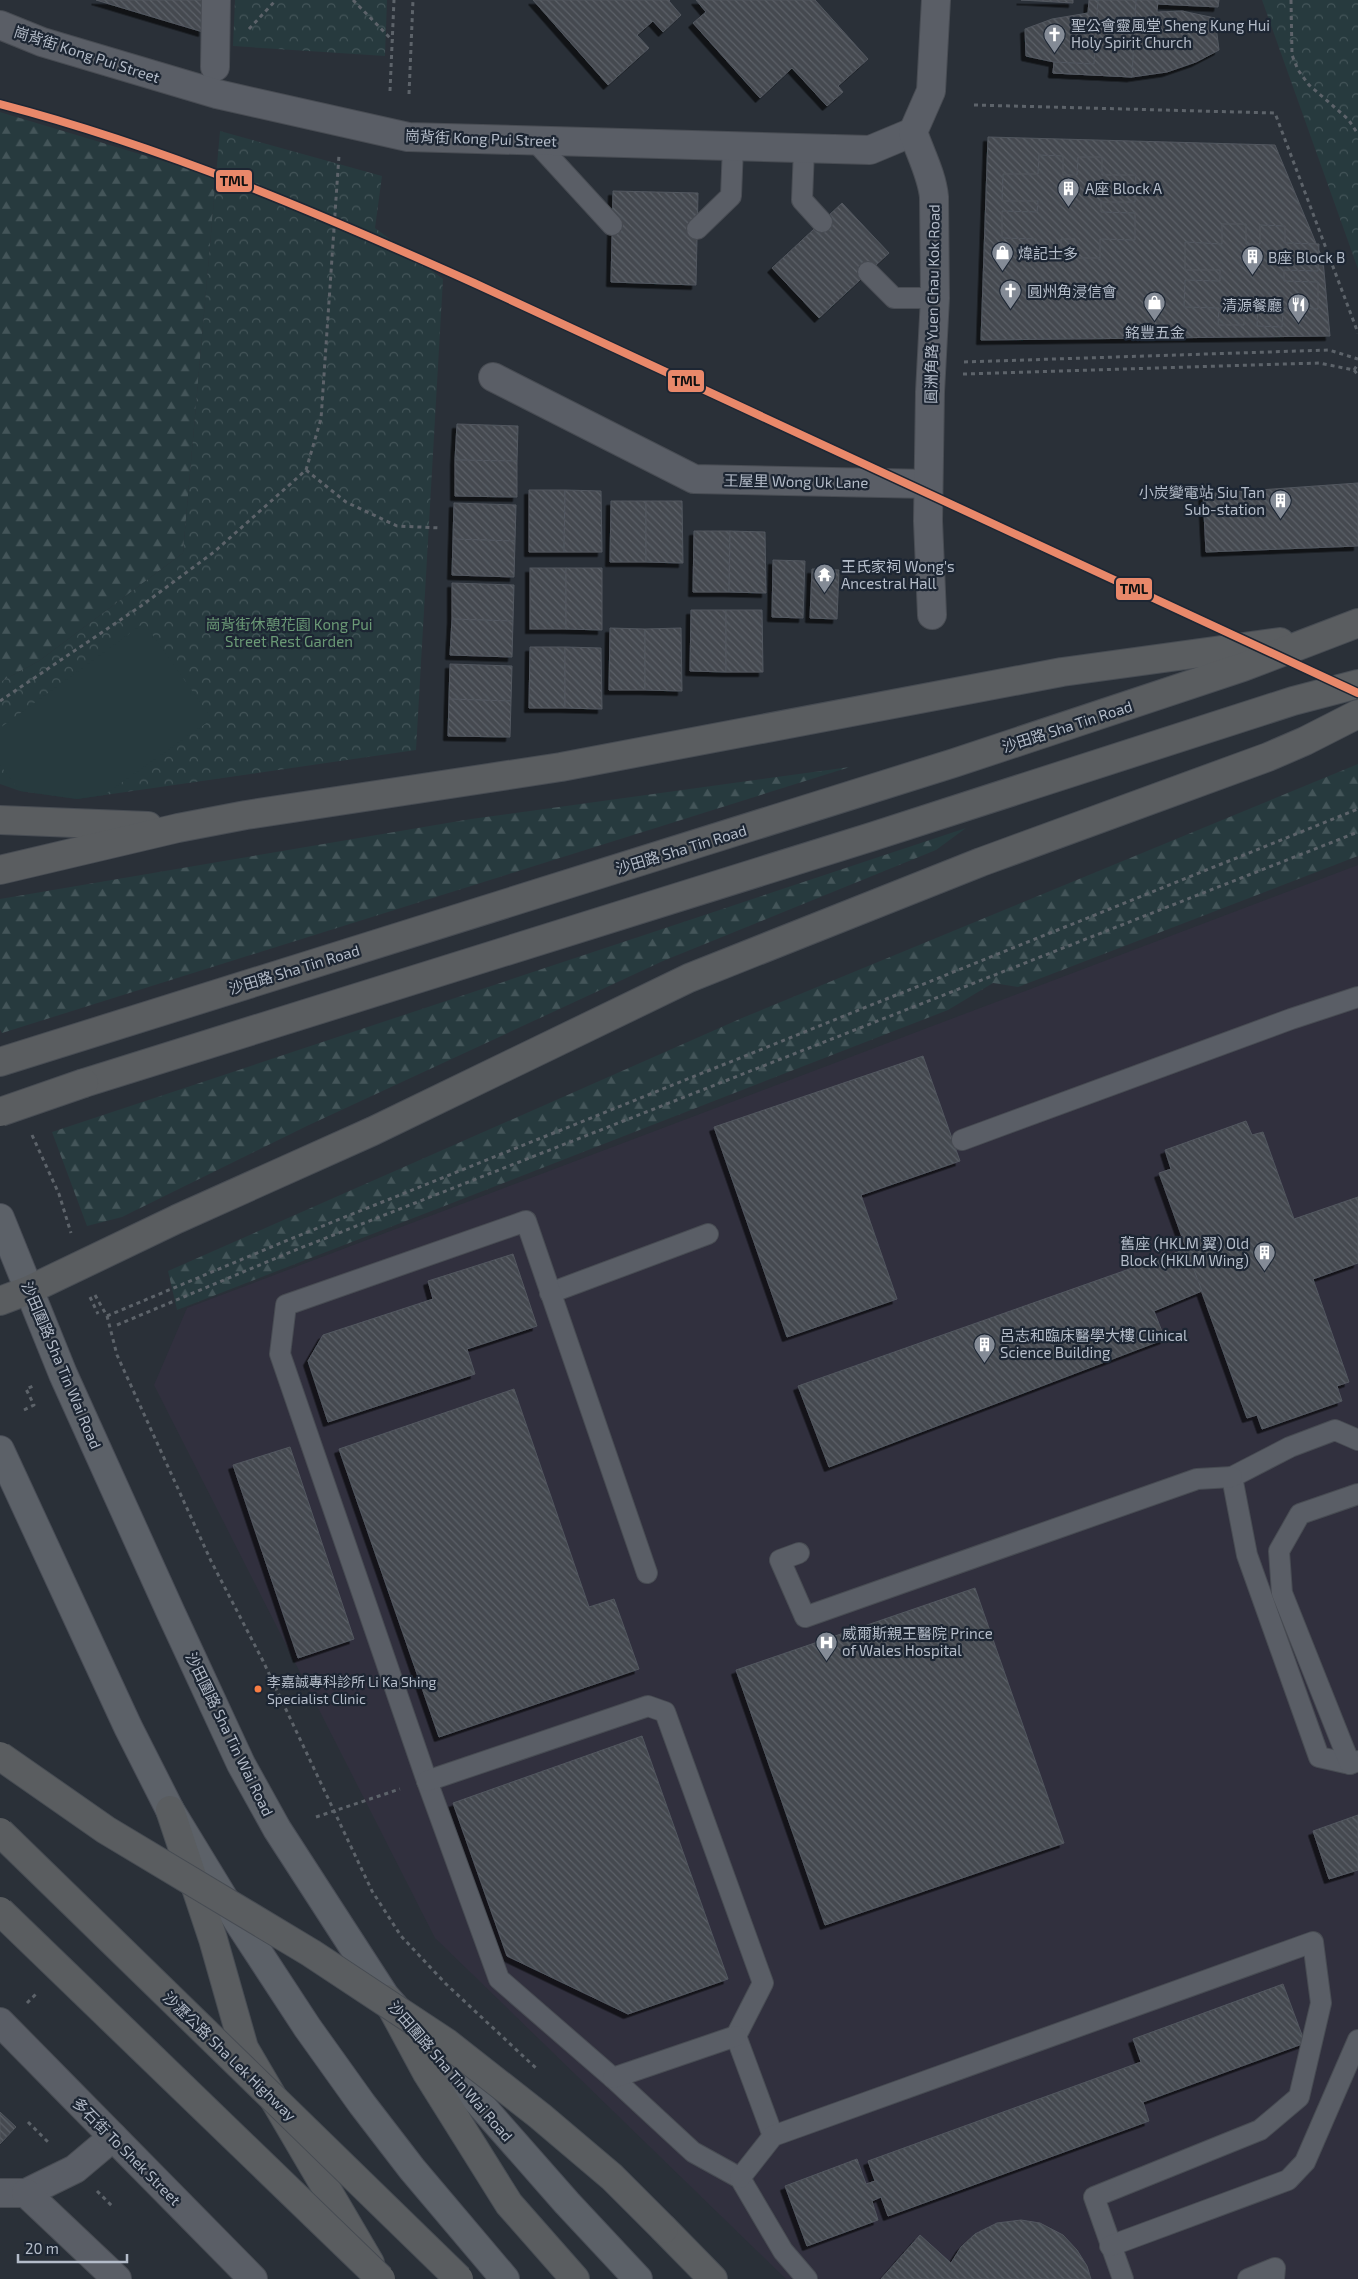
<svg xmlns="http://www.w3.org/2000/svg" width="1358" height="2279" viewBox="0 0 1358 2279" font-family="'Exo 2','Noto Sans TC',sans-serif">
	<defs>
		<pattern id="forest-firs" width="22" height="20" patternUnits="userSpaceOnUse" patternTransform="scale(1.25)"><rect width="22" height="20" fill="#273a3e"/><path d="M5 1l3.5 6h-7zM16 11l3.5 6h-7z" fill="#445559"/></pattern>
		<pattern id="park-crowns" width="20" height="18" patternUnits="userSpaceOnUse" patternTransform="scale(1.25)"><rect width="20" height="18" fill="#273a3e"/><path d="M2 6a3 3 0 1 1 6 0M12 15a3 3 0 1 1 6 0" fill="none" stroke="#445559"/></pattern>
		<pattern id="building-back-hatch" width="6" height="6" patternUnits="userSpaceOnUse" patternTransform="scale(1.25)"><rect width="6" height="6" fill="#444950"/><path d="M-1 5l2 2M0 0l6 6M5-1l2 2" fill="none" stroke="#5d6168"/></pattern>
		<filter id="shadow"><feDropShadow dx="-4.5" dy="4.5" stdDeviation="0" flood-color="#0009"/></filter>
	</defs>
	<rect width="100%" height="100%" fill="#2a3038"/>
	<path fill="#31303e" d="M1358,865V2279H786L435,1938L154,1385L187,1308Z"/>
	<g fill="url(#forest-firs)">
		<path d="M0,112L216,177L183,553L39,661L0,682Z"/>
		<path d="M1358,764V856L1018,987L993,983L948,1010L177,1310L168,1271L742,1018Z"/>
		<path d="M850,767L2,1033L0,1029V899L471,819Z"/>
		<path d="M966,828L936,850L663,961L309,1125L122,1217L87,1226L52,1132Z"/>
	</g>
	<g fill="url(#park-crowns)">
		<path d="M235,0H387L385,56L233,46Z"/>
		<path d="M1262,0H1358V269Z"/>
		<path d="M220,131L382,176L375,228L443,279L416,750L77,799L20,791L0,784V682L39,661L183,553Z"/>
	</g>
	<path fill="#273a3e" d="M144,623L212,719L104,795L77,799L20,791L0,765V728Z"/>
	<g fill="url(#building-back-hatch)" stroke="#52575f" filter="url(#shadow)">
		<path d="M96,0H204L203,32Z"/>
		<path d="M533,0H670L669,1L681,15L663,32L653,21L637,35L649,48L608,85Z"/>
		<path d="M696,0H815L868,59L838,86L843,92L827,106L792,68L760,98L693,23L706,12Z"/>
		<path d="M1021,0H1073V3Z"/>
		<path d="M1089,0H1158L1157,12L1182,11L1215,18L1219,50L1196,62L1167,72L1132,77L1053,73L1054,62L1026,56L1025,29L1052,19L1088,13Z"/>
		<path d="M1098,0H1136L1132,77L1053,73L1054,62L1094,64Z"/>
		<path d="M1158,0H1219L1218,7L1157,4Z"/>
		<path d="M988,137L1275,145L1323,260L1330,336L981,340Z"/>
		<path d="M1039,155L1063,156V175H1077L1078,157H1102V175H1136L1135,202H1101V212L1135,213V240L1100,239V258H1075V239H1061V256H1036V239L1002,238V211L1037,212L1038,201H1002L1003,174H1038Z"/>
		<path d="M613,191L698,193L696,285L611,282Z"/>
		<path d="M842,203L889,253L819,318L772,268Z"/>
		<path d="M1222,224H1246V244H1260V225L1285,226V243L1319,244L1318,271L1284,270V281L1318,282V309L1283,308L1282,327L1257,326L1258,308H1244V325H1218L1219,308L1184,307L1185,280L1220,281V270H1185V242L1222,244Z"/>
		<path d="M457,424L518,426L517,461L455,460Z"/>
		<path d="M455,460L517,461V497L455,496Z"/>
		<path d="M1358,483V546L1206,552L1203,494Z"/>
		<path d="M529,490H565L564,552H529Z"/>
		<path d="M565,490L601,491L602,552H564Z"/>
		<path d="M611,501H646V562H610Z"/>
		<path d="M646,501H682L683,563L646,562Z"/>
		<path d="M454,503L516,505L515,541L453,539Z"/>
		<path d="M694,531H730L729,592H693Z"/>
		<path d="M730,531L765,532L766,593L729,592Z"/>
		<path d="M453,539L515,541L514,577L452,575Z"/>
		<path d="M773,560L805,561L803,618L772,617Z"/>
		<rect x="530" y="568" width="36" height="61"/>
		<path d="M566,568H602V630L566,629Z"/>
		<path d="M812,569L839,570L837,619L810,618Z"/>
		<path d="M452,583L514,585L513,621L452,619Z"/>
		<path d="M691,610H726V672L690,671Z"/>
		<path d="M726,610H762L763,672H726Z"/>
		<path d="M452,619L513,621L512,657L450,655Z"/>
		<path d="M610,628L645,629V690H609Z"/>
		<path d="M681,628L682,691L645,690V629Z"/>
		<path d="M530,647H565V708H529Z"/>
		<path d="M565,647L601,648L602,709L565,708Z"/>
		<path d="M450,664L512,666L511,701L449,699Z"/>
		<path d="M449,699L511,701L510,737L448,736Z"/>
		<path d="M923,1056L960,1161L861,1195L897,1299L787,1337L714,1127Z"/>
		<path d="M1246,1121L1252,1135L1263,1132L1294,1219L1358,1197V1263L1313,1279L1349,1382L1337,1386L1342,1401L1262,1429L1257,1415L1247,1418L1159,1173L1171,1169L1165,1150Z"/>
		<path d="M1186,1249L1202,1291L1154,1311L1165,1339L829,1467L798,1386Z"/>
		<path d="M513,1254L537,1326L467,1349L475,1374L328,1422L308,1361L323,1335L433,1299L428,1281Z"/>
		<path d="M514,1389L589,1607L614,1599L639,1669L439,1737L339,1449Z"/>
		<path d="M290,1447L354,1639L298,1658L233,1465Z"/>
		<path d="M975,1588L1064,1843L825,1925L736,1670Z"/>
		<path d="M642,1736L728,1979L628,2014L507,1956L453,1803Z"/>
		<path d="M1358,1815V1870L1329,1879L1313,1831Z"/>
		<path d="M1283,1984L1305,2043L1143,2102L1149,2121L888,2216L881,2197L872,2201L878,2220L807,2246L785,2186L857,2159L866,2184L875,2181L868,2161L1141,2062L1133,2039Z"/>
		<path d="M0,2112L16,2127L0,2144Z"/>
		<path d="M1021,2220L1040,2223L1063,2235L1077,2250L1087,2266L1091,2279H881L920,2235L951,2263L961,2247L975,2234L997,2223Z"/>
	</g>
	<g fill="none" stroke-linecap="round" stroke-linejoin="round">
		<defs>
			<g id="service">
				<path d="M534,140L612,225"/>
				<path d="M804,149L802,200L822,222"/>
				<path d="M697,229L731,196L733,146"/>
				<path d="M868,272L894,298H935"/>
				<path d="M962,1140L1291,1019L1358,997"/>
				<path d="M550,1293L708,1234"/>
				<path d="M1358,1440L1335,1430L1290,1447L1232,1477L1247,1555L1319,1757L1350,1764L1358,1761"/>
				<path d="M799,1553L780,1560L805,1617L1197,1479L1232,1477"/>
				<path d="M647,1573L526,1221L286,1305L280,1354L427,1781L499,1979L613,2078L693,2152L740,2178L783,2251L807,2279"/>
				<path d="M1350,1764L1282,1593L1279,1551L1300,1514L1358,1494"/>
				<path d="M427,1781L648,1706L665,1712L763,1983L736,2036L773,2136"/>
				<path d="M613,2078L736,2036"/>
				<path d="M740,2178L773,2136L1313,1942L1321,2003L1299,2097L1260,2130L1094,2197L1123,2279"/>
				<path d="M1110,2246L1288,2180L1305,2162L1358,2040"/>
				<path d="M1248,2279L1275,2268L1274,2279"/>
			</g>
			<path id="pedestrian" d="M215,67L216,0"/>
			<g id="minor">
				<path d="M0,25L42,42L217,94L408,137L870,150L913,132"/>
				<path d="M493,377L694,479L928,484"/>
				<path d="M932,615L928,521L930,392L935,298L934,197C932,175 920,153 913,132L931,91L936,0"/>
				<path d="M0,2193H26L75,2169L113,2137"/>
				<path d="M26,2193L117,2279"/>
			</g>
			<path id="tertiary" d="M0,2022L253,2279"/>
			<g id="primary">
				<path d="M0,1218L63,1374L171,1613L241,1764L277,1829L385,1996L567,2203L638,2279"/>
				<path d="M0,1450L128,1727L170,1810L237,1920L307,2027L362,2104L412,2169L505,2279"/>
			</g>
			<g id="motorway">
				<path d="M0,820L148,826"/>
				<path d="M0,870L178,828L246,815L561,767L1062,672L1280,642"/>
				<path d="M0,1062L954,763L1243,667L1358,623"/>
				<path d="M84,1083L871,837L1293,701L1358,684"/>
				<path d="M0,1301L29,1290L177,1219L373,1131L689,978L981,862L1268,757L1305,741L1358,714"/>
				<path d="M170,1810L213,1939L244,2048L370,2263"/>
				<path d="M387,1999L427,2073L509,2204L575,2279"/>
				<path d="M664,2229L713,2279"/>
			</g>
		</defs>
		<use href="#service" stroke="#484c53" stroke-width="22"/>
		<use href="#pedestrian" stroke="#484c53" stroke-width="30"/>
		<use href="#minor" stroke="#484c53" stroke-width="30"/>
		<use href="#tertiary" stroke="#484c53" stroke-width="30"/>
		<use href="#primary" stroke="#484c55" stroke-width="30"/>
		<use href="#motorway" stroke="#474c53" stroke-width="30"/>
		<g stroke="#5d636a" stroke-width="3" stroke-dasharray="4 4" stroke-linecap="butt">
			<path d="M353,0L393,41"/>
			<path d="M1291,0L1292,55L1298,70L1309,85L1348,119L1358,134"/>
			<path d="M249,29L276,0"/>
			<path d="M390,91L394,0"/>
			<path d="M409,94L413,0"/>
			<path d="M974,105L1275,113L1358,333"/>
			<path d="M964,362L1329,350L1358,359"/>
			<path d="M1354,370L1358,364"/>
			<path d="M963,374L1319,363L1354,370L1358,375"/>
			<path d="M306,470L346,502L397,526L441,528"/>
			<path d="M0,701L141,606L214,552L306,470L321,419L339,155"/>
			<path d="M32,1135L59,1194L71,1233"/>
			<path d="M95,1295L107,1316L117,1355L211,1561L263,1661L372,1891L401,1936L446,1984L538,2070"/>
			<path d="M90,1297L98,1314"/>
			<path d="M107,1316L288,1240L1358,809"/>
			<path d="M117,1325L293,1251L1358,832"/>
			<path d="M24,1410L34,1405L26,1389L33,1386"/>
			<path d="M316,1817L400,1789"/>
			<path d="M27,2003L37,1993"/>
			<path d="M28,2122L50,2144"/>
			<path d="M97,2191L113,2207"/>
		</g>
		<use href="#service" stroke="#5a5e66" stroke-width="20"/>
		<use href="#pedestrian" stroke="#5a5e66" stroke-width="28"/>
		<use href="#minor" stroke="#5a5e66" stroke-width="28"/>
		<use href="#tertiary" stroke="#5a5e66" stroke-width="28"/>
		<use href="#primary" stroke="#5c6168" stroke-width="28"/>
		<use href="#motorway" stroke="#5a5d60" stroke-width="28"/>
		<defs>
			<g id="motorway-bridge">
				<path d="M0,1112L84,1083"/>
				<path d="M0,1756L106,1830L311,1953L447,2043L540,2116L612,2177L664,2229"/>
				<path d="M0,1832L459,2279"/>
				<path d="M0,1911L381,2279"/>
			</g>
		</defs>
		<use href="#motorway-bridge" stroke="#474c53" stroke-width="30" stroke-linecap="butt"/>
		<use href="#motorway-bridge" stroke="#5a5d60" stroke-width="28"/>
		<defs>
			<path id="metro-1" d="M0,104C165,147 318,213 474,283L1358,693"/>
		</defs>
		<use href="#metro-1" stroke="#1d2633" stroke-width="11"/>
		<use href="#metro-1" stroke="#e9886a" stroke-width="8"/>
	</g>
	<defs>
		<symbol id="church-pin" viewBox="-11 -11 22 30"><path d="M0 17L-7.5 6A9.5 9.5 0 1 1 7.5 6Z" fill="#848b96" stroke="#1d2633"/><path d="M-1.2-6h2.4v3.5h3.3v2.4h-3.3V6h-2.4V-.1h-3.3v-2.4h3.3Z" fill="#fff"/></symbol>
		<symbol id="building-pin" viewBox="-11 -11 22 30"><path d="M0 17L-7.5 6A9.5 9.5 0 1 1 7.5 6Z" fill="#848b96" stroke="#1d2633"/><path d="M-4-6H4V6H1V3H-1V6H-4ZM-2.5-4.3h1.7v1.8h-1.7ZM.8-4.3h1.7v1.8H.8ZM-2.5-1h1.7V.8h-1.7ZM.8-1h1.7V.8H.8Z" fill="#fff"/></symbol>
		<symbol id="shop-pin" viewBox="-11 -11 22 30"><path d="M0 17L-7.5 6A9.5 9.5 0 1 1 7.5 6Z" fill="#848b96" stroke="#1d2633"/><path d="M-5-2.5h2.3a2.7 3.5 0 0 1 5.4 0H5L5.5 6h-11ZM-1.5-2.5h3a1.5 2.3 0 0 0-3 0Z" fill="#fff"/></symbol>
		<symbol id="restaurant-pin" viewBox="-11 -11 22 30"><path d="M0 17L-7.5 6A9.5 9.5 0 1 1 7.5 6Z" fill="#848b96" stroke="#1d2633"/><path d="M-5-6h1v4h1v-4h1v4h1v-4h1v5L-1.5 .5V6h-2V.5L-5-1ZM5-6V6H3V1.5H1.5Q1.5-4 5-6Z" fill="#fff"/></symbol>
		<symbol id="temple-pin" viewBox="-11 -11 22 30"><path d="M0 17L-7.5 6A9.5 9.5 0 1 1 7.5 6Z" fill="#848b96" stroke="#1d2633"/><path d="M0-6L5-2H3V0L6.5 2.5H4V6H1.5V3h-3V6H-4V2.5H-6.5L-3 0V-2H-5Z" fill="#fff"/></symbol>
		<symbol id="hospital-pin" viewBox="-11 -11 22 30"><path d="M0 17L-7.5 6A9.5 9.5 0 1 1 7.5 6Z" fill="#848b96" stroke="#1d2633"/><path d="M-5-5h3v3.5h4V-5h3V5h-3V1.5h-4V5h-3Z" fill="#fff"/></symbol>
	</defs>
	<g fill-rule="evenodd">
		<use href="#church-pin" x="1042" y="22" width="25" height="34"/>
		<use href="#building-pin" x="1056" y="176" width="25" height="34"/>
		<use href="#shop-pin" x="990" y="240" width="25" height="34"/>
		<use href="#building-pin" x="1240" y="244" width="25" height="34"/>
		<use href="#church-pin" x="998" y="278" width="25" height="34"/>
		<use href="#shop-pin" x="1142" y="290" width="25" height="34"/>
		<use href="#restaurant-pin" x="1286" y="292" width="25" height="34"/>
		<use href="#building-pin" x="1268" y="488" width="25" height="34"/>
		<use href="#temple-pin" x="812" y="562" width="25" height="34"/>
		<use href="#building-pin" x="1252" y="1240" width="25" height="34"/>
		<use href="#building-pin" x="972" y="1332" width="25" height="34"/>
		<use href="#hospital-pin" x="814" y="1630" width="25" height="34"/>
	</g>
	<circle fill="#f77d43" stroke="#1d2633" stroke-width="2" cx="258" cy="1689" r="4.5"/>
	<g text-anchor="middle" dominant-baseline="central" stroke-width="4.5" stroke-linejoin="round" paint-order="stroke">
		<g font-size="14" fill="#b4bcc9" stroke="#1d2633" text-anchor="start">
			<text x="267" y="1681">李嘉誠專科診所 Li Ka Shing<tspan x="267" dy="17">Specialist Clinic</tspan></text>
		</g>
		<g font-size="15" fill="#b4bcc9" stroke="#1d2633" text-anchor="start">
			<text x="1071" y="25">聖公會靈風堂 Sheng Kung Hui<tspan x="1071" dy="17">Holy Spirit Church</tspan></text>
			<text x="1085" y="188">A座 Block A</text>
			<text x="1018" y="253">煒記士多</text>
			<text x="1268" y="257">B座 Block B</text>
			<text x="1027" y="291">圓州角浸信會</text>
			<text x="1282" y="305" text-anchor="end">清源餐廳</text>
			<text x="1155" y="332" text-anchor="middle">銘豐五金</text>
			<text x="1265" y="492" text-anchor="end">小炭變電站 Siu Tan<tspan x="1265" dy="17">Sub-station</tspan></text>
			<text x="841" y="566">王氏家祠 Wong's<tspan x="841" dy="17">Ancestral Hall</tspan></text>
			<text x="1249" y="1243" text-anchor="end">舊座 (HKLM 翼) Old<tspan x="1249" dy="17">Block (HKLM Wing)</tspan></text>
			<text x="1000" y="1335">呂志和臨床醫學大樓 Clinical<tspan x="1000" dy="17">Science Building</tspan></text>
			<text x="842" y="1633">威爾斯親王醫院 Prince<tspan x="842" dy="17">of Wales Hospital</tspan></text>
		</g>
		<g font-size="15" fill="#b4bcc9" stroke="#1d2633">
			<text transform="translate(87 54) rotate(18)">崗背街 Kong Pui Street</text>
			<text transform="translate(481 138) rotate(2)">崗背街 Kong Pui Street</text>
			<text transform="translate(932 304) rotate(-89)">圓洲角路 Yuen Chau Kok Road</text>
			<text transform="translate(796 481) rotate(1)">王屋里 Wong Uk Lane</text>
			<text transform="translate(1067 726) rotate(-18)">沙田路 Sha Tin Road</text>
			<text transform="translate(681 849) rotate(-17)">沙田路 Sha Tin Road</text>
			<text transform="translate(294 969) rotate(-17)">沙田路 Sha Tin Road</text>
			<text transform="translate(62 1365) rotate(67)">沙田圍路 Sha Tin Wai Road</text>
			<text transform="translate(230 1734) rotate(64)">沙田圍路 Sha Tin Wai Road</text>
			<text transform="translate(230 2056) rotate(44)">沙瀝公路 Sha Lek Highway</text>
			<text transform="translate(451 2071) rotate(49)">沙田圍路 Sha Tin Wai Road</text>
			<text transform="translate(127 2151) rotate(45)">多石街 To Shek Street</text>
		</g>
		<g font-size="15" fill="#6b9a76" stroke="#1d2633">
			<text x="289" y="624">崗背街休憩花園 Kong Pui<tspan x="289" dy="17">Street Rest Garden</tspan></text>
		</g>
	</g>
	<g stroke="#1d2633" stroke-width="2">
		<rect x="215" y="169" width="38" height="24" rx="5" fill="#e9886a"/>
		<rect x="667" y="369" width="38" height="24" rx="5" fill="#e9886a"/>
		<rect x="1115" y="577" width="38" height="24" rx="5" fill="#e9886a"/>
	</g>
	<g font-size="14" text-anchor="middle" font-weight="bold" fill="#111">
		<text x="234" y="186">TML</text>
		<text x="686" y="386">TML</text>
		<text x="1134" y="594">TML</text>
	</g>
	<path d="M18 2254v8h109v-8" fill="none" stroke="#b4bcc9" stroke-width="2.5"/>
	<text x="25" y="2254" font-size="15" fill="#b4bcc9" stroke="#1d2633" stroke-width="4" paint-order="stroke">20 m</text>
</svg>
